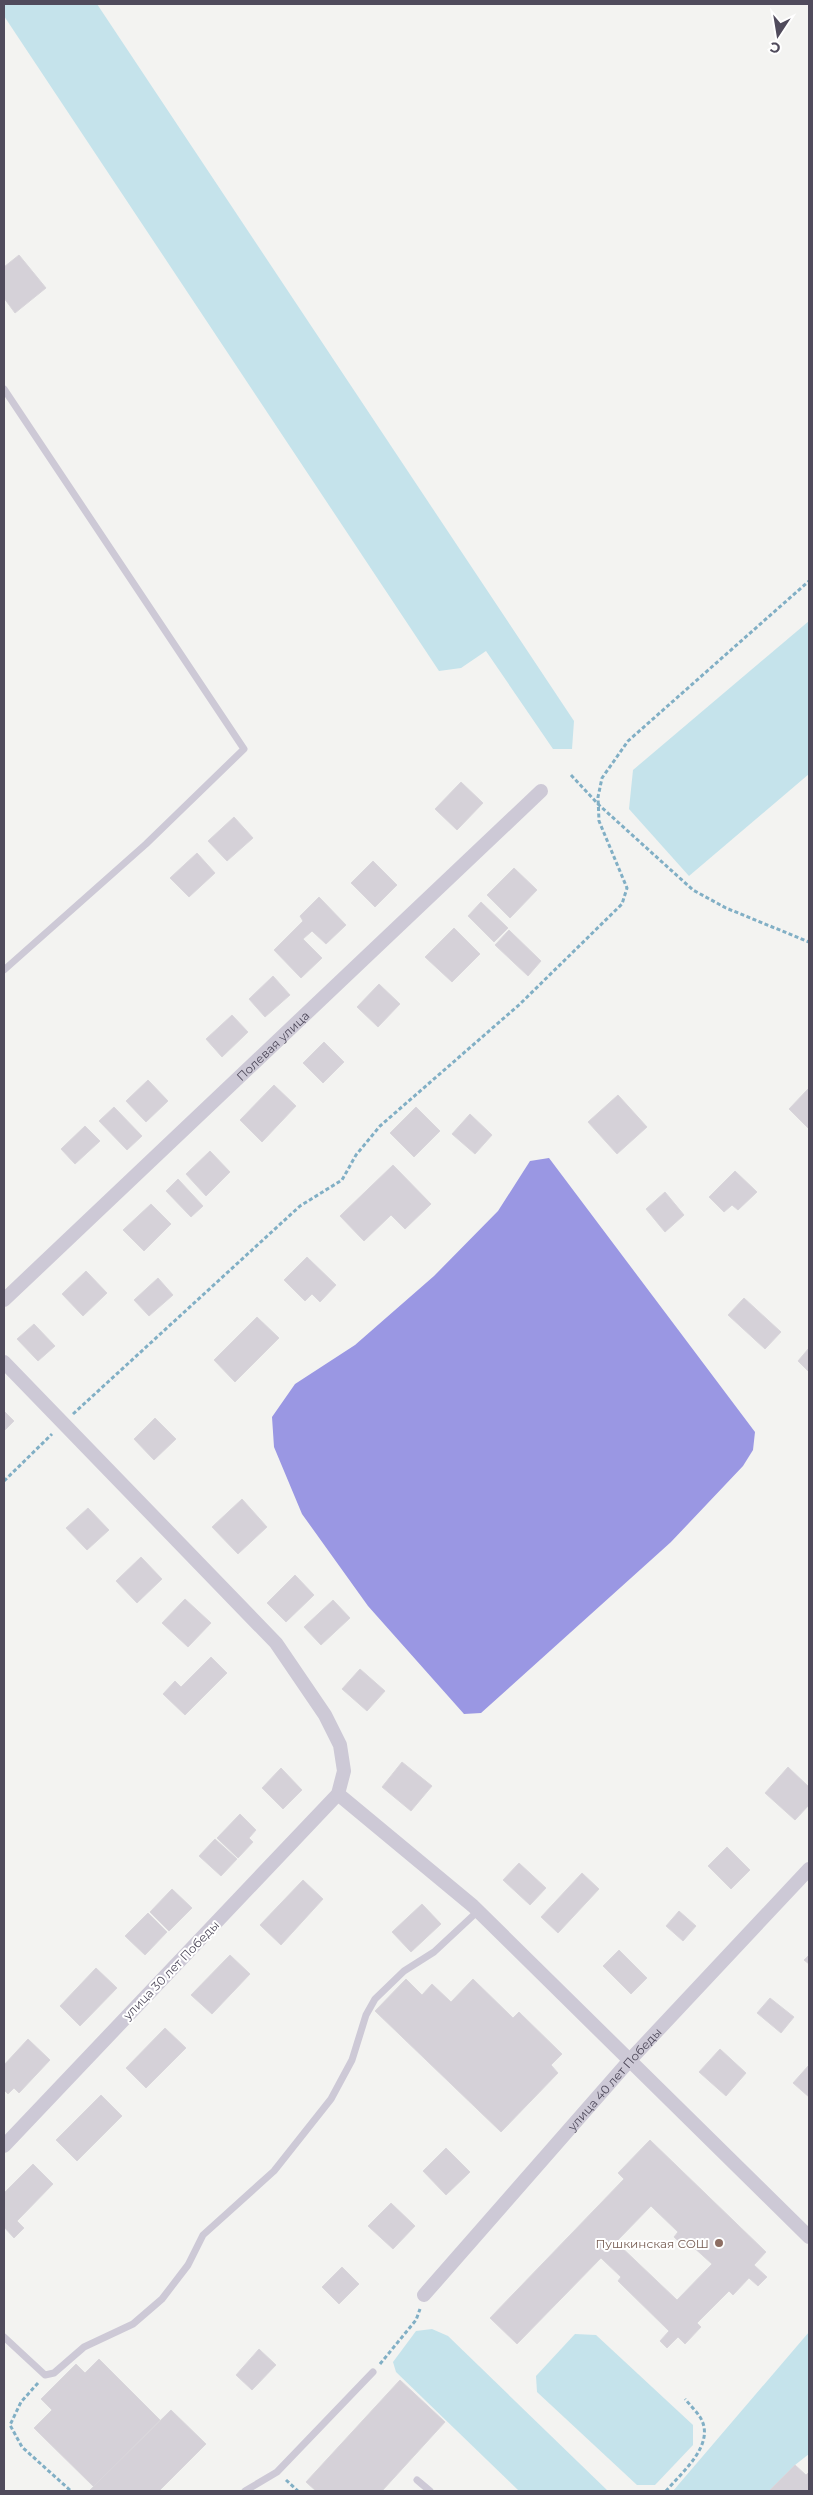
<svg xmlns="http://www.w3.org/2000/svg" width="813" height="2495" viewBox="0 0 813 2495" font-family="Montserrat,sans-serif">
	<rect width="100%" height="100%" fill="#f3f3f1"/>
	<g fill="#c5e3eb">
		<path d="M4,4H97L574,721L572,749H553L486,651L461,668L439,671L4,16Z"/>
		<path d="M809,621V774L689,876L629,809L633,770Z"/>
		<path d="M432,2329L448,2336L608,2491H519L396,2372L393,2362L416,2331Z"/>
		<path d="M809,2332V2454L795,2465L769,2491H673Z"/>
		<path d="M575,2334L596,2335L693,2425V2445L655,2485H637L537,2392L536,2376Z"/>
	</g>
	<path fill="#9a97e3" d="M549,1158L755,1432L753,1450L743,1466L671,1542L481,1713L464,1714L368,1606L302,1514L274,1447L272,1417L295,1384L355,1345L434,1276L498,1211L530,1161Z"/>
	<g fill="#d5d1d8" stroke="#d9d6db" fill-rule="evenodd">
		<path d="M19,255L46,288L15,313L4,298V267Z"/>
		<path d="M461,782L483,803L457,830L435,809Z"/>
		<path d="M234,817L253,838L227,861L208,841Z"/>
		<path d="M197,853L215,873L189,897L170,878Z"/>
		<path d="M373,861L397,885L375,907L351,883Z"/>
		<path d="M514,868L537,890L510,918L487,895Z"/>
		<path d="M319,897L346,925L326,944L312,931L303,939L322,958L301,978L274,950L303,921L300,916Z"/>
		<path d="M481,902L508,928L494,942L468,916Z"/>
		<path d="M454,928L480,954L452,982L425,957Z"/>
		<path d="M509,930L541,961L528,976L495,945Z"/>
		<path d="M273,976L290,995L265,1017L249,999Z"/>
		<path d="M379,984L400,1004L378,1027L357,1007Z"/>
		<path d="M232,1015L248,1032L222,1057L206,1039Z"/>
		<path d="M324,1042L344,1062L323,1083L303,1063Z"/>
		<path d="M148,1080L168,1101L146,1122L126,1101Z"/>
		<path d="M274,1085L296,1106L262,1142L240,1120Z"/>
		<path d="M808,1089H809V1129L789,1109Z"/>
		<path d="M618,1095L647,1127L617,1154L588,1122Z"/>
		<path d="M114,1107L142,1136L127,1150L99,1121Z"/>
		<path d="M416,1107L440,1131L414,1157L390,1133Z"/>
		<path d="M470,1114L492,1135L475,1154L452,1134Z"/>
		<path d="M85,1126L100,1141L75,1164L61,1149Z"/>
		<path d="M210,1151L230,1172L206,1196L186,1174Z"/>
		<path d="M393,1165L431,1204L405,1229L391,1215L364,1241L340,1216Z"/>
		<path d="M735,1171L757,1192L738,1210L732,1205L724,1212L709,1197Z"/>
		<path d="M178,1179L203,1206L191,1217L166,1191Z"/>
		<path d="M665,1192L684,1215L665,1232L646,1209Z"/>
		<path d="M151,1204L171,1224L144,1251L123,1230Z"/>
		<path d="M307,1257L336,1285L320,1302L312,1294L305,1301L284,1280Z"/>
		<path d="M86,1271L107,1293L83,1316L62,1294Z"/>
		<path d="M158,1278L173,1295L149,1316L134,1300Z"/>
		<path d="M744,1298L781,1332L765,1349L728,1315Z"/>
		<path d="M257,1317L279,1338L235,1382L214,1360Z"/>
		<path d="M34,1324L55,1346L38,1361L17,1339Z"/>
		<path d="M809,1348V1372L798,1361Z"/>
		<path d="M4,1411L14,1421L4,1431Z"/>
		<path d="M155,1418L176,1439L154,1460L134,1439Z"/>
		<path d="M242,1499L267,1527L238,1554L212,1527Z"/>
		<path d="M88,1508L109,1530L87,1550L66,1528Z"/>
		<path d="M141,1557L162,1579L137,1603L116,1581Z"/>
		<path d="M295,1575L314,1595L286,1622L267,1603Z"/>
		<path d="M185,1599L211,1623L188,1647L162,1623Z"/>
		<path d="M333,1600L350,1618L321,1645L304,1627Z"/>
		<path d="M211,1657L227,1673L185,1715L163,1694L175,1681L181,1687Z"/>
		<path d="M360,1669L385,1691L367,1711L342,1689Z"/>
		<path d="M402,1762L432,1786L411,1811L382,1787Z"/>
		<path d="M788,1767L809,1787V1805L795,1820L765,1793Z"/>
		<path d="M281,1768L302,1790L283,1809L262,1788Z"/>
		<path d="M240,1814L256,1830L249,1838L253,1842L238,1858L217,1838Z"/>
		<path d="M215,1839L237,1859L221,1876L199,1856Z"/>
		<path d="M727,1847L750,1870L731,1889L708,1866Z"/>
		<path d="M519,1863L546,1888L530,1905L503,1880Z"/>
		<path d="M582,1873L599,1889L558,1933L541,1917Z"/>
		<path d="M303,1880L323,1899L281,1945L260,1925Z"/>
		<path d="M172,1889L192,1908L169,1931L150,1912Z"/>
		<path d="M422,1904L441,1924L411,1952L392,1932Z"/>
		<path d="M679,1911L696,1926L683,1941L666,1926Z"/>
		<path d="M148,1913L167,1932L145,1955L125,1936Z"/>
		<path d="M619,1950L647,1978L631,1994L603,1966Z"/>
		<path d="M230,1955L250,1974L212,2014L191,1995Z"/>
		<path d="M809,1955V1964L804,1960Z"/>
		<path d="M96,1968L117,1988L80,2026L60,2006Z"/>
		<path d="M406,1979L422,1995L432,1984L451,2002L473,1979L513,2018L519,2012L562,2054L551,2065L558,2073L501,2132L375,2011Z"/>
		<path d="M770,1998L794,2017L781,2033L757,2013Z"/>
		<path d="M165,2028L186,2048L146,2088L126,2068Z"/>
		<path d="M28,2039L50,2060L19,2093L14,2088L8,2094L4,2090V2065Z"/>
		<path d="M720,2049L746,2073L726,2096L699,2072Z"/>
		<path d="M809,2065V2097L793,2083Z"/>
		<path d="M101,2095L122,2116L77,2161L56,2140Z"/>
		<path d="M650,2140L766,2252L754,2265L767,2277L758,2286L749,2278L733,2295L729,2291L697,2323L701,2327L685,2344L678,2337L667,2348L660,2341L669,2331L618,2281L621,2277L601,2258L517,2344L490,2318L624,2179L618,2173ZM651,2206L678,2232L674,2237L687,2249L691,2245L712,2264L677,2300L616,2242Z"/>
		<path d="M446,2148L470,2172L446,2195L423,2171Z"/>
		<path d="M33,2164L53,2184L17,2221L24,2228L14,2238L4,2227V2193Z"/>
		<path d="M391,2203L415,2226L393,2249L368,2226Z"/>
		<path d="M342,2267L359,2284L339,2304L322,2287Z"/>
		<path d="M259,2349L276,2365L252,2390L236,2375Z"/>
		<path d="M99,2359L160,2420L94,2487L34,2428L52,2410L41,2399L76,2364L85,2373Z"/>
		<path d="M400,2380L445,2422L382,2491H316L306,2482Z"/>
		<path d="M171,2410L206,2444L159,2491H89Z"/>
		<path d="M795,2465L806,2475L809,2472V2491H769Z"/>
	</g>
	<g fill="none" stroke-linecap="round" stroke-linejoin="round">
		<g stroke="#81afc5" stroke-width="3" stroke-dasharray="4 2.5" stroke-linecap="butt">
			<path d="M571,775L599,805L693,890L726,908L809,942"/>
			<path d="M73,1414L300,1206L342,1180L356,1155L380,1126L520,1004L622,904L627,888L599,821L598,797L602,778L628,741L809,581"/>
			<path d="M4,1481L52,1434"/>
			<path d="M380,2364L416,2320L420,2309"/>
			<path d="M38,2383L21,2402L10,2425L22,2447L71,2491"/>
			<path d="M286,2480L298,2491"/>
			<path d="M666,2491C681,2473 717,2444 700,2417C696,2411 690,2405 685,2399"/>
		</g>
		<g stroke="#cdc9d6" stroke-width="7">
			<path d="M4,389L244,749L146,844L4,970"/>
			<path d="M4,2337L45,2375L54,2373L84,2347L133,2324L162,2299L188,2265L203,2235L274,2171L331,2099L352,2060L366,2015L375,1999L404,1971L434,1952L478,1911"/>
			<path d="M417,2480L430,2491"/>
			<path d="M245,2491L277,2472L373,2372"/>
		</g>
		<g stroke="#cdc9d6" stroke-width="14">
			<path id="s1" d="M4,1300L541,791"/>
			<path d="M4,1362L276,1643L325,1715L340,1745L344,1771L338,1794L4,2146"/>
			<path d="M338,1794L473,1906L809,2237"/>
			<path id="s2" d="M424,2295L629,2061L809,1869"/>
		</g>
	</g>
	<circle fill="#8d6e63" stroke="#fff" stroke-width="2" cx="719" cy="2243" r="5"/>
	<g text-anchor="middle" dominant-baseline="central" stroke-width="4" stroke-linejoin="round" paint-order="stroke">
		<g font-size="12" fill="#504b5c" stroke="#fff">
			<text stroke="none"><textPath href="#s1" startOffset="370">Полевая улица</textPath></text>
			<text transform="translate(171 1970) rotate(-46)">улица 30 лет Победы</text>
			<text stroke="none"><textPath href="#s2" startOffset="288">улица 40 лет Победы</textPath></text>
		</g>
		<g font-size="12" fill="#785e54" stroke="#fff" text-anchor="end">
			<text x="709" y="2243">Пушкинская СОШ</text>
		</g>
	</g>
	<rect width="813" height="2495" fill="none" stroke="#504b5c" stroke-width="10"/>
	<g transform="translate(778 35) rotate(192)" stroke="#ffffff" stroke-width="4" paint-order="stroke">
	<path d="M0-4L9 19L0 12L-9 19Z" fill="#504b5c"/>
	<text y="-8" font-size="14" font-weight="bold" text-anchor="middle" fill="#504b5c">С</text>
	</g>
</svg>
